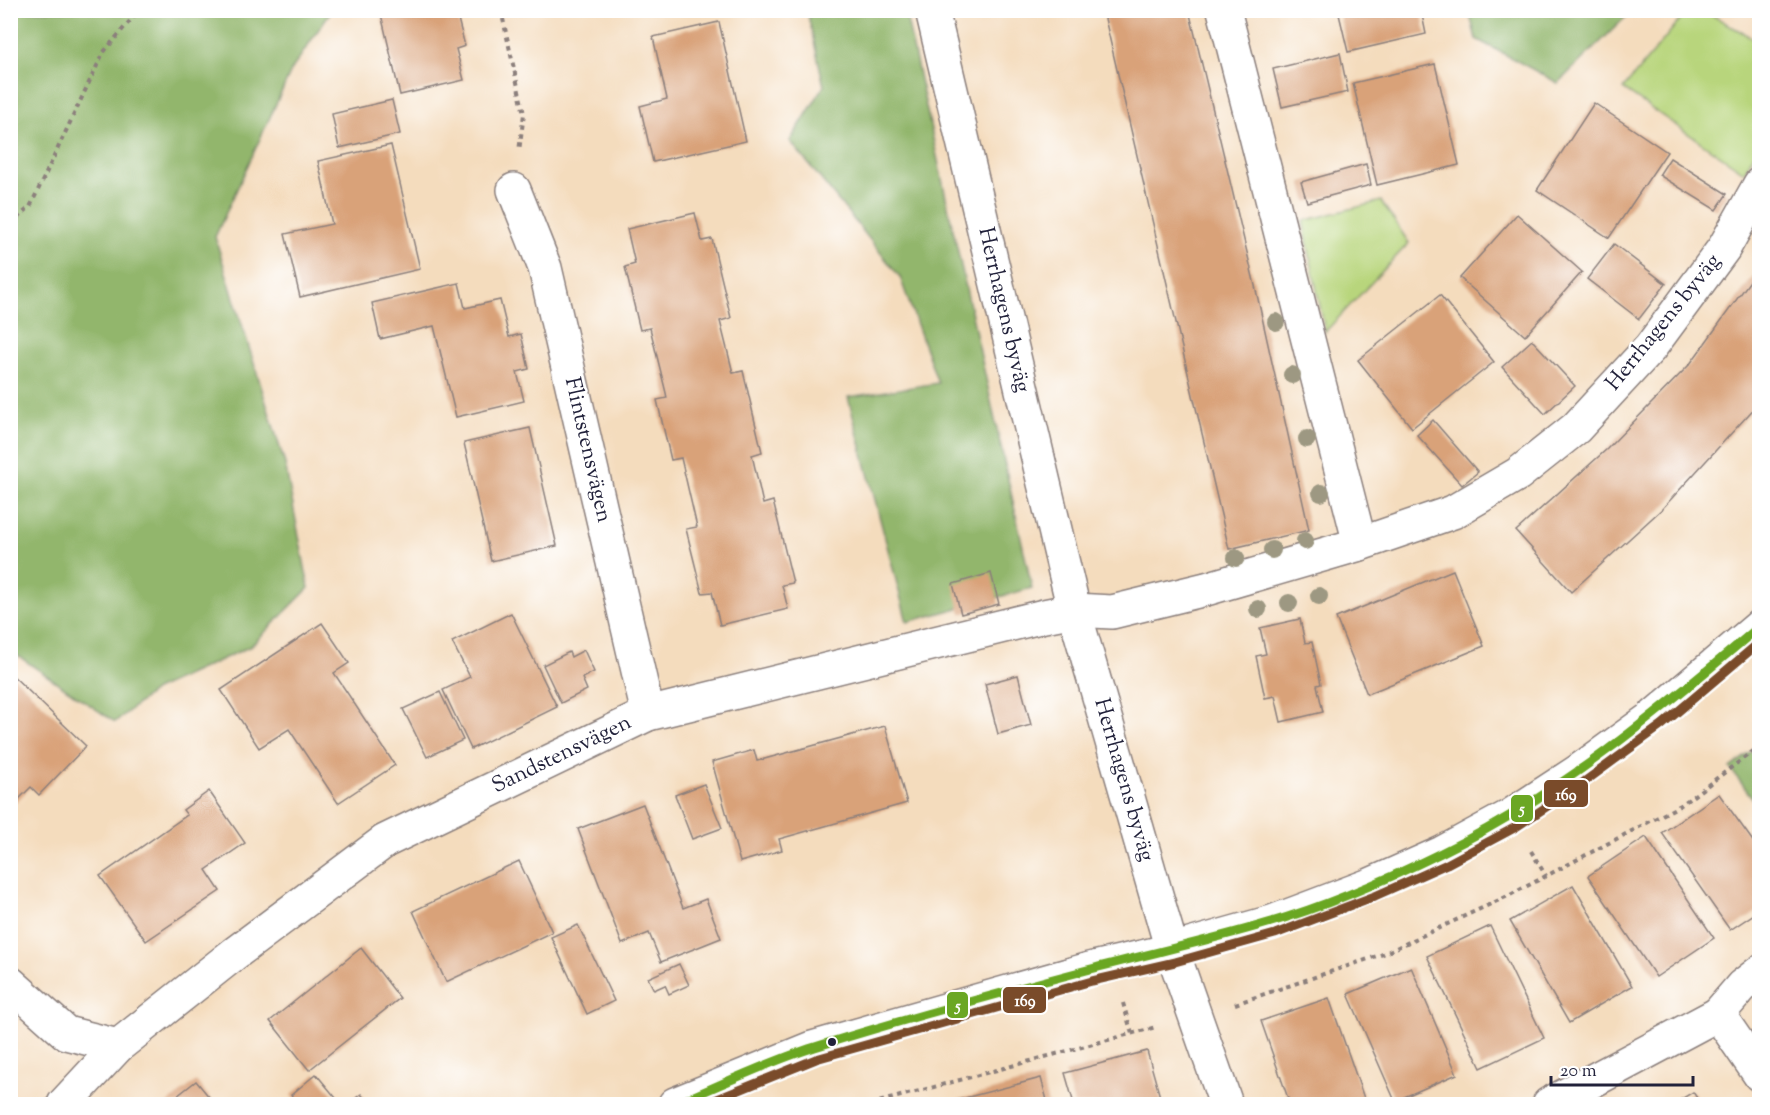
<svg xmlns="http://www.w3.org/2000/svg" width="1770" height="1115" viewBox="0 0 1770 1115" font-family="'Sorts Mill Goudy',serif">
	<rect width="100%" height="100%" fill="#fff"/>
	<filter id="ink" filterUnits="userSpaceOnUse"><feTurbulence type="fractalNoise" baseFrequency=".0167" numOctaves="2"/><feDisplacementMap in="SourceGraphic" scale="12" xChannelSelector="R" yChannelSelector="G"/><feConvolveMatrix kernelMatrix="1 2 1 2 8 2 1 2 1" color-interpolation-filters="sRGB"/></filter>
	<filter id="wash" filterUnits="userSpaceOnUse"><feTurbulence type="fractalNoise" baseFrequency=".008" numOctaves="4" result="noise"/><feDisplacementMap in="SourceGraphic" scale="24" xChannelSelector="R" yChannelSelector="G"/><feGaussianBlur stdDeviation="1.35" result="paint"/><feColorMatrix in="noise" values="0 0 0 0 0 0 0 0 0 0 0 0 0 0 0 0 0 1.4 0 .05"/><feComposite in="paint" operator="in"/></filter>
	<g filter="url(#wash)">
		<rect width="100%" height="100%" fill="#f4dcbd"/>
		<g fill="#b8d57c" stroke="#6d7c5c" stroke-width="1.5">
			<path d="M1688,10L1705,11L1759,42V145L1744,172L1623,89Z"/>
			<path d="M1381,201L1409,243L1325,332L1303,221Z"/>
		</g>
		<g fill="#92b66c" stroke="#5a6c54" stroke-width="1.5">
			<path d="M10,11H331L292,69L215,237L285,464L309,588L251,646L155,690L115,722L11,651Z"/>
			<path d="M807,11H905L1032,588L907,622L848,397L938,383L900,277L790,141L824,86Z"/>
			<path d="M1469,11L1632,10V11L1558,83L1476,39Z"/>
			<path d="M1759,746V807L1730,768Z"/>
		</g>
		<g id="blocks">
			<g fill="#d9a279">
				<path d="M380,10H447L449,17L457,15L465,46L456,49L464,80L400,95Z"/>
				<path d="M1103,10H1189L1256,290L1309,530L1229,549Z"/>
				<path d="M1338,10H1421L1426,34L1348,52Z"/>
				<path d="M719,22L746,141L653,162L640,106L667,99L653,37Z"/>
				<path d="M1340,53L1348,92L1282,107L1273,69Z"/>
				<path d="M1435,64L1459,165L1377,185L1353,83Z"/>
				<path d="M392,100L400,134L339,148L332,114Z"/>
				<path d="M1594,103L1667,152L1609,238L1537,190Z"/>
				<path d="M391,145L420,269L300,297L285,234L332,224L318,161Z"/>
				<path d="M1670,158L1727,194L1716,210L1659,175Z"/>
				<path d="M1366,164L1371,185L1307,202L1301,182Z"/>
				<path d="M695,213L702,241L712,239L731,318L720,321L733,373L743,371L762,452L752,455L763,504L773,501L793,583L782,585L788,609L720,625L712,592L702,593L686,529L697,527L681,458L671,460L657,400L667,398L666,393L650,328L640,330L625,267L635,264L627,229Z"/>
				<path d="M1517,214L1582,272L1525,336L1460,278Z"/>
				<path d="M1614,244L1666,284L1639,319L1587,279Z"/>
				<path d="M1760,267V402L1662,509L1571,592L1516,531L1607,449L1690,364Z"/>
				<path d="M459,283L465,308L500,300L509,337L521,334L529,369L517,372L524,401L456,417L434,326L380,339L372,303Z"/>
				<path d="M1440,295L1494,362L1412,428L1358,360Z"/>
				<path d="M1532,340L1575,386L1545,414L1502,367Z"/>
				<path d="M1433,420L1478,472L1462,485L1417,435Z"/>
				<path d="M530,428L557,546L491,561L464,443Z"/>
				<path d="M1453,570L1484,646L1367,694L1336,618Z"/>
				<path d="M991,573L999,604L961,614L953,584Z"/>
				<path d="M511,613L557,707L471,749L443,690L470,677L452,642Z"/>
				<path d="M1300,619L1305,643L1312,642L1321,684L1317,685L1323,712L1281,722L1275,696L1265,698L1256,656L1266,654L1260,628Z"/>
				<path d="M322,623L349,663L334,673L395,765L338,803L289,729L259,748L221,690Z"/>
				<path d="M584,650L594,672L582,678L587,690L561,703L543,665L569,652L571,657Z"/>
				<path d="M10,673L86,746L39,795L31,787L10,808Z"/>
				<path d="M1018,675L1031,725L998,734L985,684Z"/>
				<path d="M440,692L463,740L427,757L403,709Z"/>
				<path d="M885,726L907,803L779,839L782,850L740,862L712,762L754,750L757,761Z"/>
				<path d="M704,784L722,828L692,839L675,795Z"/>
				<path d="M209,791L245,843L206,870L220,891L146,941L100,876L187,815L183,810Z"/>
				<path d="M1719,794L1760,851V910L1730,930L1662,833Z"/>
				<path d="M643,804L683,908L706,899L721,938L661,962L649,933L622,944L578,829Z"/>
				<path d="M1646,837L1714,938L1656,977L1588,876Z"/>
				<path d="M519,861L552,932L446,982L413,911Z"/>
				<path d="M1573,885L1632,986L1569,1023L1510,921Z"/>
				<path d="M578,925L614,1001L587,1014L551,937Z"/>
				<path d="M1490,926L1544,1038L1481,1068L1427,956Z"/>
				<path d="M361,948L400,998L309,1070L270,1021Z"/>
				<path d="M679,964L689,985L669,994L665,985L654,990L648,978Z"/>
				<path d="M1411,967L1457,1074L1395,1101L1348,994Z"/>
				<path d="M1329,998L1366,1104H1290L1261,1021Z"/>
				<path d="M1147,1051L1162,1104H1074L1065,1073Z"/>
				<path d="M316,1074L341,1104H298L291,1095Z"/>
				<path d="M1041,1078L1048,1104H958L957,1100Z"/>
				<path d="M196,1081L215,1104H167Z"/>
				<path d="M1693,1092L1701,1104H1673Z"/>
				<path d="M361,1094L369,1104H348Z"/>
			</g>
		</g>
	</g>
	<g filter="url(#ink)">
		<use href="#blocks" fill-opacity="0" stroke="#8b7f7c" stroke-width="1.5"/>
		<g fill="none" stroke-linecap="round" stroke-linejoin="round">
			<defs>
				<g id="street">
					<path d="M932,10L1074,610L1172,950L1226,1104"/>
					<path d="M1224,10L1360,544"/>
					<path d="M514,190L545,268L648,714"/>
					<path d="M10,983L66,1033L118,1046"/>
					<path d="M1718,1014L1742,986L1760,972"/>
					<path d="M64,1104L118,1046L234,954L385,841L648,714L1044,616L1074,610L1112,612L1206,589L1360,544L1453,512L1518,474L1576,428L1650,348L1724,248L1760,184"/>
					<path d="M675,1104L812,1048L1089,969L1172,950L1272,922L1370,885L1442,853L1510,816L1577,772L1654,716L1760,626"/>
					<path d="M1549,1104L1718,1014L1760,1075"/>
				</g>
			</defs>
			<use href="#street" stroke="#8b7f7c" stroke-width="36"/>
			<g stroke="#8b7f7c" stroke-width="4" stroke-dasharray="4.5 4.5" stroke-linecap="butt">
				<path d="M501,10L524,114L519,151"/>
				<path d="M10,224L30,207L103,53L139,10"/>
				<path d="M1531,851L1546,876"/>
				<path d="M1123,1003L1132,1034"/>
				<path d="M1235,1004L1383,954L1510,895L1681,805L1760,746"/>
				<path d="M871,1104L1156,1027"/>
			</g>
			<use href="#street" stroke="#fff" stroke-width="33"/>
			<defs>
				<path id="bus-1" d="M675,1104C721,1085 767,1062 815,1047C904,1019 996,994 1087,970C1147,954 1208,941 1268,923C1327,906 1386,880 1441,853C1559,796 1660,711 1760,626"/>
				<path id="bus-2" d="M705,1104L816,1059L1092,981L1175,962L1275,934L1375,896L1447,864L1516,827L1584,782L1662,725L1760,642"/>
			</defs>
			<use href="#bus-1" stroke="#fff" stroke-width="14"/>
			<use href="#bus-2" stroke="#fff" stroke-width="14"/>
			<use href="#bus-1" stroke="#6ba724" stroke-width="9"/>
			<use href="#bus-2" stroke="#7a4b2a" stroke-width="9"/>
		</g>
		<g fill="#9d9882">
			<circle cx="1276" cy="322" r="9"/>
			<circle cx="1292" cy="375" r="9"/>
			<circle cx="1307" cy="439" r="9"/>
			<circle cx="1321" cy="493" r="9"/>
			<circle cx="1305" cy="541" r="9"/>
			<circle cx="1272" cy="550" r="9"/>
			<circle cx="1236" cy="558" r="9"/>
			<circle cx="1319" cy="596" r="9"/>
			<circle cx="1289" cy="603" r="9"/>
			<circle cx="1258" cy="609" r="9"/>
		</g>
	</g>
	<circle fill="#22223b" stroke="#fff" stroke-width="2" cx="832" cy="1042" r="5"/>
	<g text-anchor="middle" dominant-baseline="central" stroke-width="4.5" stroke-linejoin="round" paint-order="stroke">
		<g font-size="22" fill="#22223b" stroke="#fff">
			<text transform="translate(1003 310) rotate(77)">Herrhagens byväg</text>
			<text transform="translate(1664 323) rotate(-51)">Herrhagens byväg</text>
			<text transform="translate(587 450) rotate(77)">Flintstensvägen</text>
			<text transform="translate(562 755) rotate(-26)">Sandstensvägen</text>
			<text transform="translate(1123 780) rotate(74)">Herrhagens byväg</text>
		</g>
	</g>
	<g stroke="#fff" stroke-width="2">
		<rect x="1543" y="779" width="46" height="29" rx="6" fill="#7a4b2a"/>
		<rect x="1510" y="794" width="24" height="29" rx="6" fill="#6ba724"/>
		<rect x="1002" y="986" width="45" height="28" rx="6" fill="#7a4b2a"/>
		<rect x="946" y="991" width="23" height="28" rx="6" fill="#6ba724"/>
	</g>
	<g font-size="16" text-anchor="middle" font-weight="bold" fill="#fff">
		<text x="1566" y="800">169</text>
		<text x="1522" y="814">5</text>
		<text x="1025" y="1006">169</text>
		<text x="958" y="1011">5</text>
	</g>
	<rect width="1770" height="1115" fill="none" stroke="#fff" stroke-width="36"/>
	<path d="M1551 1076v9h142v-9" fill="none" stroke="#22223b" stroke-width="3"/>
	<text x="1560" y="1076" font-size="18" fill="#22223b" stroke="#ffffff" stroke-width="4.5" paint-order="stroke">20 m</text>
</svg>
